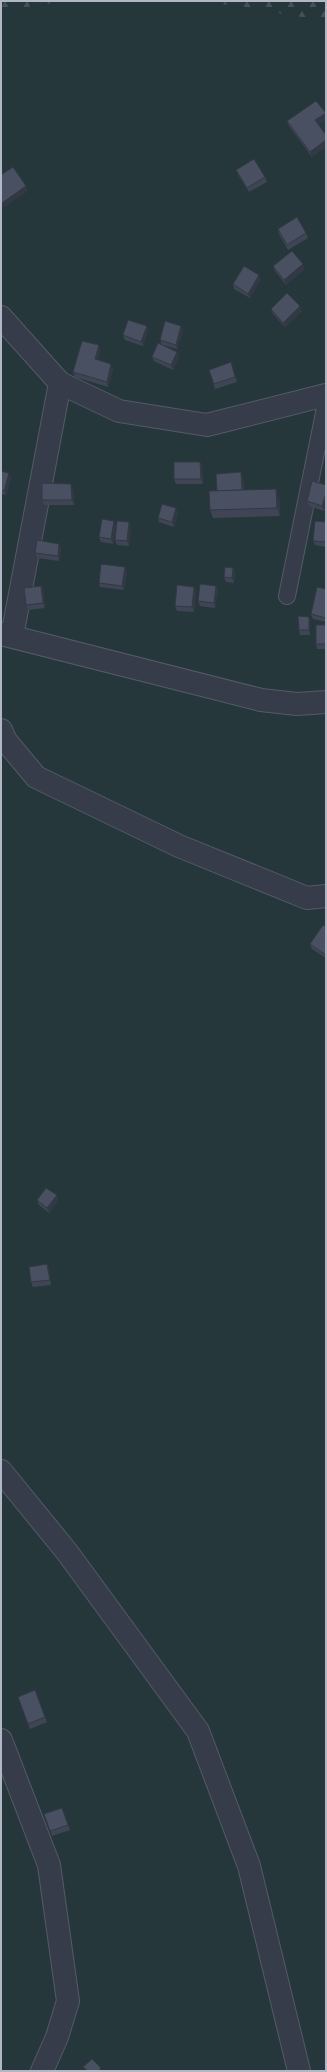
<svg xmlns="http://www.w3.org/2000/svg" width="327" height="2072" viewBox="0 0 327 2072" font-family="'Titillium Web',sans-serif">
	<defs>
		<pattern id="forest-firs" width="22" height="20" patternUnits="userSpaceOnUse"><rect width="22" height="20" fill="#26373b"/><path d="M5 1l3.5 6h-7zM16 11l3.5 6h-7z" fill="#435256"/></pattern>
	</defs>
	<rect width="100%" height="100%" fill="#232a39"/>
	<path fill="#26373b" d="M68,1H203L326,21V2071H1V11Z"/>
	<g fill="url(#forest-firs)">
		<path d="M1,1H67L1,11Z"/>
		<path d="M203,1H326V21Z"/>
	</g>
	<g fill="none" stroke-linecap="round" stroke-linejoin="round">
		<defs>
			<path id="service" d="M287,596L326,403"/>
			<g id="minor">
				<path d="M1,317L60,383L119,411L207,425L326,395"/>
				<path d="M1,634L261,700L297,704L326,702"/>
				<path d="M12,636L60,383"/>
				<path d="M1,730L6,741L36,777L179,846L307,898L326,896"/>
				<path d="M1,1471L67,1552L198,1731L249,1866L299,2071"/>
				<path d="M1,1740L49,1865L68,2001L57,2037L42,2071"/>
			</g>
		</defs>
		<use href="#service" stroke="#545a67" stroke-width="18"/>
		<use href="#minor" stroke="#545a67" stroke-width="24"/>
		<use href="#service" stroke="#363c49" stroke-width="16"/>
		<use href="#minor" stroke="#363c49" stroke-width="22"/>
	</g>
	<g fill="#3f4554">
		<path d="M326,114V119L318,124L326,135V146L312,157L289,126L287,121Z"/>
		<path d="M236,170L265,177L267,182L249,192L238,175Z"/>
		<path d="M278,229L306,233L308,238L288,250L279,234Z"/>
		<path d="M273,266L305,269L286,285L275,271Z"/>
		<path d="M259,275L260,280L250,298L234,289L233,284Z"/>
		<path d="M271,309L302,311L285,327L273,314Z"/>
		<path d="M181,326L183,330L177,349L164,345L177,352L179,357L173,370L154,361L152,357L162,345L160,340Z"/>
		<path d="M148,331L143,346L125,340L123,335Z"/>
		<path d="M100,350L98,360L113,369L108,387L75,377L73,372Z"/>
		<path d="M231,362L237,382L215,389L209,370Z"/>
		<path d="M200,462L202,466L203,484H176L174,479Z"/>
		<path d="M1,471L11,478L6,495L1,494Z"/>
		<path d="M243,477L244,490L279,497L280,516L213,518L210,510L217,491Z"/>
		<path d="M326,485V504L324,511L309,506L307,501Z"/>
		<path d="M73,489L74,505H44L42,500Z"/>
		<path d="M178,513L174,527L159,522L158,518Z"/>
		<path d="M129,522L131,527L129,546L117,545L115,540Z"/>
		<path d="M326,522V547L315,545L313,541Z"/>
		<path d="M116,526L113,544L101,542L99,537Z"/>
		<path d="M61,548L59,561L37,558L35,553Z"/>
		<path d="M125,567L127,572L124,590L100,587L99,583Z"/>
		<path d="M233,568L235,573L234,583L226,582L224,577Z"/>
		<path d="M41,586L43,591L45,608L28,610L26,605Z"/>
		<path d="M216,586L218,591L215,608L200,606L198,601Z"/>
		<path d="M194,587L196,591L194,612L177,611L175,606Z"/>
		<path d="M326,589V622L313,619L311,614Z"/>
		<path d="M309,617L310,621V635H300L299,630Z"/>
		<path d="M326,625V649H317L316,644Z"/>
		<path d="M326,927V958L312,949L310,944Z"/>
		<path d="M57,1195L58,1200L49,1213L39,1205L37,1200Z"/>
		<path d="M47,1264L49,1269L51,1285L33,1287L31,1282Z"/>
		<path d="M35,1690L47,1722L30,1729L18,1697Z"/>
		<path d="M62,1808L70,1830L52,1836L44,1814Z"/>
	</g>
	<g fill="#333845">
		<path d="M326,113V119L317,125L315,120Z"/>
		<path d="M326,140V146L312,157L310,152Z"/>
		<path d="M26,186L28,191L3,208L2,203Z"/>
		<path d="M303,264L305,269L286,285L284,280Z"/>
		<path d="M259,275L260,280L250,298L248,294Z"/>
		<path d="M300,306L302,311L285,327L283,323Z"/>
		<path d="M147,326L148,331L143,346L141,342Z"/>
		<path d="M181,326L183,330L177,349L176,345Z"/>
		<path d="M99,345L100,350L97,364L95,359Z"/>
		<path d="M177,352L179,357L173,370L171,365Z"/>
		<path d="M111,364L113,369L108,387L107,382Z"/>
		<path d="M200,462L202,466L203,484L201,479Z"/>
		<path d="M241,472L243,477L244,495L242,490Z"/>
		<path d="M9,473L11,478L6,495L4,491Z"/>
		<path d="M71,484L73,489L74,505L72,500Z"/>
		<path d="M276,489L279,497L280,516L277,508Z"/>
		<path d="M326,493V504L324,511L322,506Z"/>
		<path d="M176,508L178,513L174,527L172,522Z"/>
		<path d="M114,521L116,526L113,544L111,539Z"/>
		<path d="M129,522L131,527L129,546L127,541Z"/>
		<path d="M59,544L61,548L59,561L58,556Z"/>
		<path d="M125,567L127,572L124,590L122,586Z"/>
		<path d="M233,568L235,573L234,583L232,578Z"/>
		<path d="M41,586L43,591L45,608L43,603Z"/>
		<path d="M216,586L218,591L215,608L214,603Z"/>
		<path d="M194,587L196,591L194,612L192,607Z"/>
		<path d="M309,617L310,621V635L309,630Z"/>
		<path d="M57,1195L58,1200L49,1213L47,1208Z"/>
		<path d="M47,1264L49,1269L51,1285L50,1280Z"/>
		<path d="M101,2068L102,2071H98Z"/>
	</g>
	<g fill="#495062" stroke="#333845">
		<path d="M316,101L326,113L315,120L326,135V140L310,152L287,121Z"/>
		<path d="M254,159L265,177L247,188L236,170Z"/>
		<path d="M13,167L26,186L2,203L1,202V175Z"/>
		<path d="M297,217L306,233L287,245L278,229Z"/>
		<path d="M292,251L303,264L284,280L273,266Z"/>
		<path d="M244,266L259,275L248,294L233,284Z"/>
		<path d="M287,293L300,306L283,323L271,309Z"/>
		<path d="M128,320L147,326L141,342L123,335Z"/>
		<path d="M165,321L181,326L176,345L160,340Z"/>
		<path d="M82,341L99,345L95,359L111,364L107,382L73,372Z"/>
		<path d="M158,343L177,352L171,365L152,357Z"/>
		<path d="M231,362L235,377L214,384L209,370Z"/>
		<path d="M174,462H200L201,479H174Z"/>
		<path d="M1,471L9,473L4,491L1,490Z"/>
		<path d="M241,472L242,490L217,491L216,474Z"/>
		<path d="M312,481L326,485V493L322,506L307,501Z"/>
		<path d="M42,483L71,484L72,500H42Z"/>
		<path d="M276,489L277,508L210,510L209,491Z"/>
		<path d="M162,504L176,508L172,522L158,518Z"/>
		<path d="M102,519L114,521L111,539L99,537Z"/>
		<path d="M117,521L129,522L127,541L115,540Z"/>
		<path d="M315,521L326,522V542L313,541Z"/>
		<path d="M37,540L59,544L58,556L35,553Z"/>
		<path d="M101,564L125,567L122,586L99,583Z"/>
		<path d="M225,567L233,568L232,578L224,577Z"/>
		<path d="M200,584L216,586L214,603L198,601Z"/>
		<path d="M177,585L194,587L192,607L175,606Z"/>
		<path d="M41,586L43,603L26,605L24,588Z"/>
		<path d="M317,587L326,589V618L311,614Z"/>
		<path d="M298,616L309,617V630H299Z"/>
		<rect x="316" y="625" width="10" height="19"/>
		<path d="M323,925L326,927V955L310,944Z"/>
		<path d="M46,1188L57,1195L47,1208L37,1200Z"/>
		<path d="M47,1264L50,1280L31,1282L29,1267Z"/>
		<path d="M35,1690L45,1717L28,1724L18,1697Z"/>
		<path d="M62,1808L68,1825L50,1831L44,1814Z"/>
		<path d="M92,2059L101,2068L98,2071H88L83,2067Z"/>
	</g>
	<rect width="327" height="2072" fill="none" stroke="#b1b7c5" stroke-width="4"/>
</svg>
